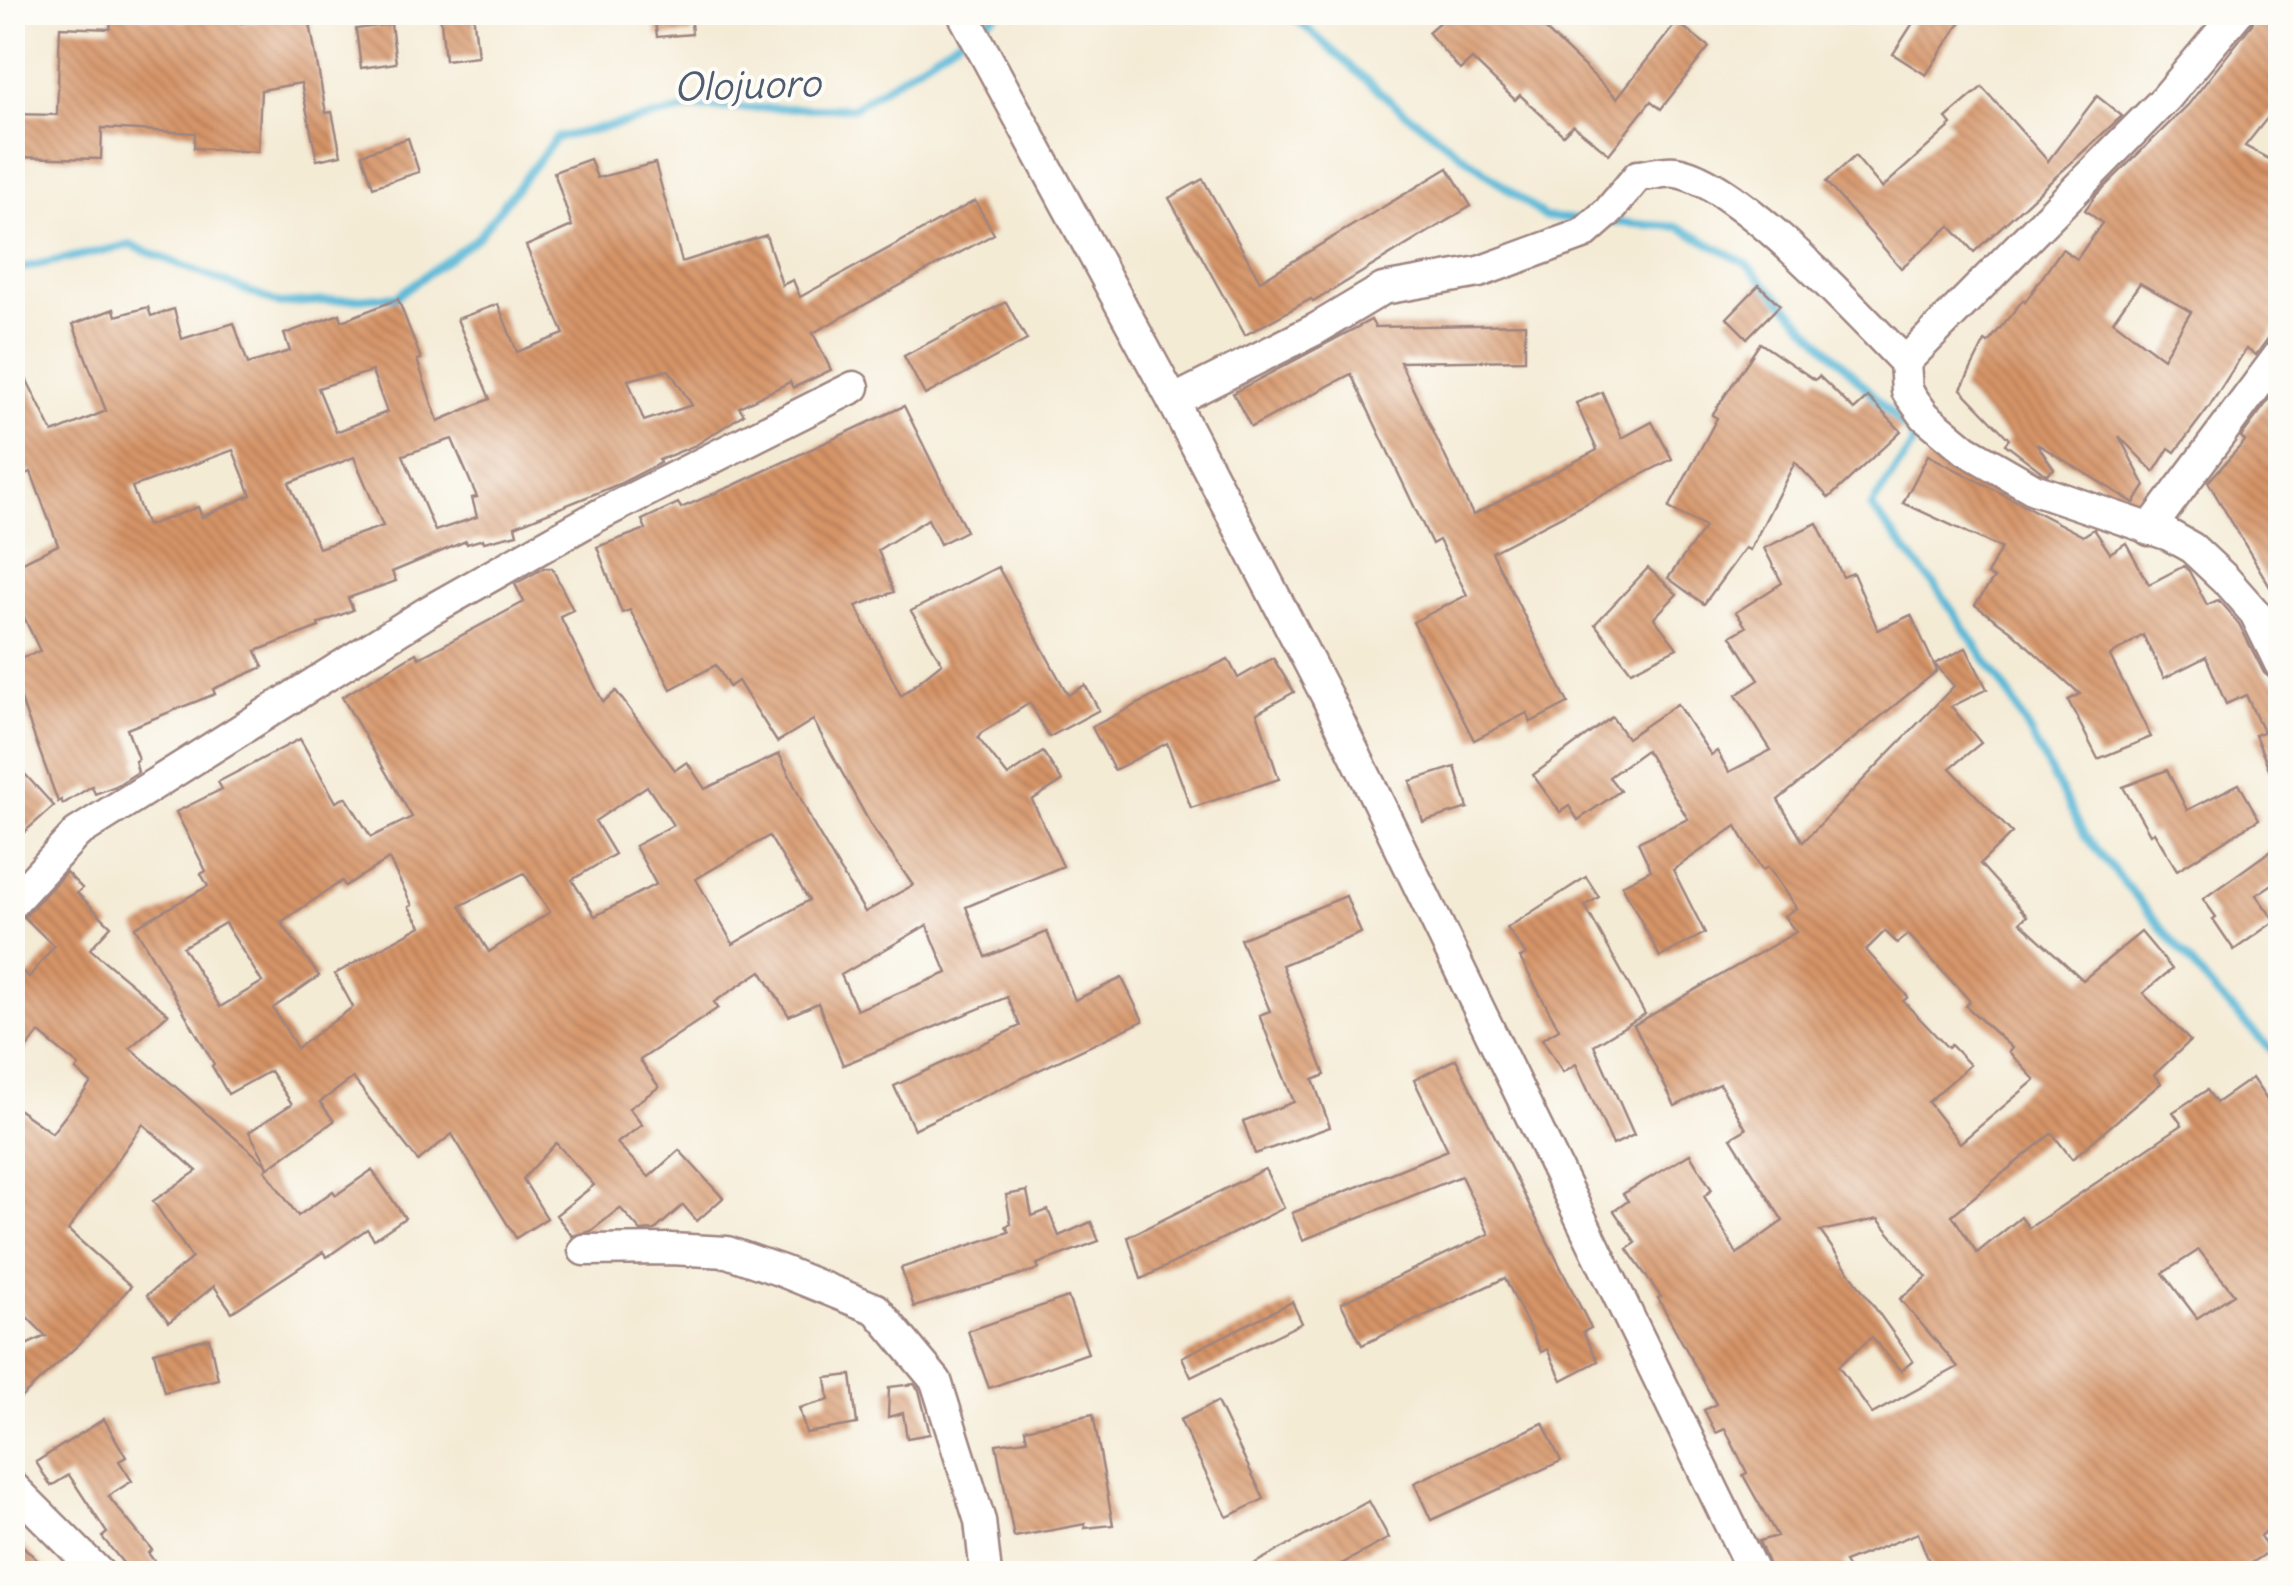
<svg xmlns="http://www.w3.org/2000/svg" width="2293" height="1586" viewBox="0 0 2293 1586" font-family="Delius,sans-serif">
	<defs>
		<pattern id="building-back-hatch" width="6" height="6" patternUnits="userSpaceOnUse" patternTransform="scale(2.5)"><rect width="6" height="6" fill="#d69467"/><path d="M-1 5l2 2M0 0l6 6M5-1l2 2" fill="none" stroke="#b07855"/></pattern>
	</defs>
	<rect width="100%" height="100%" fill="#fdfcf7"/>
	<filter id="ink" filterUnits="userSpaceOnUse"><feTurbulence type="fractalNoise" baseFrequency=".01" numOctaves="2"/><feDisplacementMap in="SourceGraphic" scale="20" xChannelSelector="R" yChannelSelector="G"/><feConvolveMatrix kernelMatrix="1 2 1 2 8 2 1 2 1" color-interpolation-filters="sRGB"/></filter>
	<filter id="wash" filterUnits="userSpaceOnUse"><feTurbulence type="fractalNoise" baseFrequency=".0048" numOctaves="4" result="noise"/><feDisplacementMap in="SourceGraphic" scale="40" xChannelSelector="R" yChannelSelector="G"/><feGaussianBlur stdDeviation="2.25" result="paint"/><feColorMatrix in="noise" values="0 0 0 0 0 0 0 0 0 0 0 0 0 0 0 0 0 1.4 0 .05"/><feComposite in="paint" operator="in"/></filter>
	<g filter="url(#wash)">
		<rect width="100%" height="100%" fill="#f4ebd5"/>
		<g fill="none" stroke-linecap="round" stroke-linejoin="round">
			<g stroke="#58b7d6" stroke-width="8">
				<path d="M1288,12L1394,104L1545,217L1585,220"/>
				<path d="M978,27L999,12"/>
				<path d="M1609,222L1679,227L1745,263L1912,435V446L1871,507L1939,591L2009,694L2085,836L2215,992L2280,1059"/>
				<path d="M12,270L130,245L280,304L397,296L477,238L556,138L694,108H853L966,34"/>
			</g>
		</g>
		<g id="blocks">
			<g fill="url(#building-back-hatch)" fill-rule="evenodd">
				<path d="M308,12L326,113L332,112L341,155L317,160L301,83L261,90L258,152L194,148L195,133L102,128L101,159L12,157V114L57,115L60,27L110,29L112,13L188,21L187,17L241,13L242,23Z"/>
				<path d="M440,12H473L478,56L445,60Z"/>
				<path d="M654,12H690L692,34L657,37Z"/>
				<path d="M1451,12H1527L1617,98L1677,22L1709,47L1661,109L1651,101L1609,154L1573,125L1563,135L1520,95L1515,100L1472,59L1460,70L1428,32Z"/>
				<path d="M1920,12H1967L1926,75L1893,54Z"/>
				<path d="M2256,12H2280V102L2245,146L2280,165V322L2256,355L2246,349L2209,407L2175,452L2169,448L2154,472L2119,436L2145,486L2134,503L2036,443L2054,469L2047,474L2042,472L2005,444L2009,439L1961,389L1985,341L1988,343L2023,300L2025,302L2062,249L2077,259L2102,223L2085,210L2095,196L2188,105L2252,24ZM2140,283L2191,312L2163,358L2113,321Z"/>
				<path d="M391,24L396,63L361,68L356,29Z"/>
				<path d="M1982,87L2048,161L2097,96L2122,116L1974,252L1950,226L1901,268L1826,182L1855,156L1882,188L1952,125L1946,118Z"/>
				<path d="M408,138L419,172L373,187L362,154Z"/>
				<path d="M590,159L597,178L655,163L682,262L766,235L782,285L793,280L800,297L975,201L994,234L813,333L831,370L793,388L790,382L739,407L744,414L696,445L659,460L660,463L619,484L515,526L517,534L484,542L483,539L467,544L466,541L392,572L396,581L348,598L353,610L318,624L319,627L256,651L263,667L213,689L215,694L127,729L138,759L135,761L138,772L116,786L95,794L92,786L63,804L61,800L58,802L12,675V661L40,651L12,592V567L58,545L31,472L17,477L12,465V350L53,433L106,411L73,324L114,309L116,316L148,307L151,316L174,309L182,339L234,323L248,364L290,351L284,334L340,314L342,321L398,299L421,359L417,360L438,421L490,399L457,319L498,304L517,352L564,334L526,246L572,226L554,172ZM669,370L692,405L644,421L628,380ZM372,371L387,412L336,432L318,388ZM452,439L477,497L472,498L477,517L435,531L403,455ZM233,450L251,495L202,517L198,507L147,526L132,487ZM354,457L383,526L319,548L289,483Z"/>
				<path d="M1448,168L1471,206L1313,302L1311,299L1245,335L1169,198L1203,179L1260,281Z"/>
				<path d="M1759,285L1780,305L1747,338L1727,318Z"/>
				<path d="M1006,302L1027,340L925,395L904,356Z"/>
				<path d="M1371,320L1375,327L1525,324V360L1400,362L1473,515L1597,450L1576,403L1602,392L1622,438L1652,422L1672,459L1492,552L1568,703L1531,722L1527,713L1474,740L1413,622L1467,595L1439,540L1432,544L1351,374L1251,427L1233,393Z"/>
				<path d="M1760,343L1815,380L1819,376L1854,410L1868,397L1901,431L1829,498L1795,462L1750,550L1745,548L1704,604L1668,578L1705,527L1669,508L1717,418L1712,415Z"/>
				<path d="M2280,385V604L2208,482L2245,441L2241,437Z"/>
				<path d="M904,406L966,531L940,544L928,519L878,550L894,592L856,606L901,696L942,663L911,611L998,567L1068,695L1085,685L1099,710L1049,737L1030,703L981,733L978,738L1008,776L1043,752L1062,781L1032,800L1063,866L966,907L986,957L1047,932L1075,1000L1122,978L1143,1021L914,1129L894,1086L1020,1026L1007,997L843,1065L818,1003L789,1016L761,971L714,1002L718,1008L640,1060L659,1087L629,1108L642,1125L617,1143L649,1177L679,1150L723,1198L697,1221L683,1205L655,1230L641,1231L620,1208L591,1231L572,1236L556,1215L594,1185L556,1143L523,1179L547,1218L516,1238L452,1134L418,1161L353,1078L320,1102L334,1121L265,1170L298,1216L333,1191L336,1195L372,1170L405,1218L374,1239L367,1229L327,1257L323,1252L232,1312L214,1286L169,1322L147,1295L192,1258L153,1201L197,1171L143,1124L68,1230L131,1286L80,1343L12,1406V1351L46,1336L12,1302V1105L52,1133L91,1083L76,1070L79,1066L39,1033L12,1066V964L29,977L54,946L24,917L66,872L82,888L77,893L111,926L90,949L168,1014L130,1048L268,1166L249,1132L292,1104L270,1071L228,1094L212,1066L214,1064L135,927L208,886L201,874L206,871L176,812L222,789L218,782L300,739L336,802L346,797L371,837L412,817L342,697L416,653L419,658L524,602L515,584L544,568H552L573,610L560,616L603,702L616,691L675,770L687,762L705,789L779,754L815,828L865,912L913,885L872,827L813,720L777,742L738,681L729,687L716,665L671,689L630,610L622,613L597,547L646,529L642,520L678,503L681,508L732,486ZM647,786L673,825L635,846L656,884L595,916L572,880L615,854L595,821ZM769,836L809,900L733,944L696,879ZM389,859L412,905L409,907L421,926L335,974L353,1007L297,1048L273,1008L319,976L281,922L342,881L345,886ZM524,873L550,912L489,952L460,906ZM225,923L262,982L220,1007L183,947ZM927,925L947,973L857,1010L841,975Z"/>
				<path d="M1928,455L2083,536L2094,529L2110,553L2126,543L2149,584L2184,566L2189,571L2207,605L2218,600L2239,624L2264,673L2280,686V795L2255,735L2263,732L2246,695L2226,704L2206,657L2164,678L2143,635L2110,656L2151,737L2098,759L2068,700L2080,694L2011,631L1975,605L1994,578L1987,575L2001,548L1903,503Z"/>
				<path d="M1817,523L1843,577L1853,573L1878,630L1911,615L1937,671L1778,800L1803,842L1954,686L1935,664L1966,648L1987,689L1951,707L1981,743L1950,768L2012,833L1980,864L2027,916L2020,922L2083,980L2141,932L2172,969L2143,993L2190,1041L2154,1075L2161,1083L2072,1159L2052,1133L1952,1215L1977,1253L2021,1217L2029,1228L2182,1125L2173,1112L2207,1090L2216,1103L2252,1078L2280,1119V1520L2260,1536L2270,1551L2235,1574H1934L1918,1533L1844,1562L1851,1574H1772L1759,1541L1777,1536L1743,1475L1747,1473L1725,1429L1716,1433L1704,1410L1716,1404L1658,1298L1661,1297L1627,1249L1636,1243L1614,1211L1628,1201L1623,1194L1690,1154L1712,1190L1704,1196L1737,1254L1783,1221L1731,1138L1746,1129L1720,1084L1675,1106L1634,1025L1796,932L1784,916L1796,908L1768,867L1762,870L1736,826L1673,870L1705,933L1660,957L1622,885L1651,870L1638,842L1688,819L1646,750L1609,777L1620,791L1578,820L1569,806L1560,812L1533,775L1612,717L1627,738L1677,704L1711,755L1717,751L1729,772L1771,750L1736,695L1759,680L1731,636L1746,627L1736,612L1782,583L1764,548ZM1885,931L1897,943L1908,934L1970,1001L1966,1006L2012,1048L2009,1052L2035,1080L1960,1143L1928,1102L1970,1065L1951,1045L1948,1048L1903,1001L1908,997L1866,950ZM1878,1219L1927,1277L1900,1299L1958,1367L1872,1414L1838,1366L1872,1337L1901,1371L1913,1361L1820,1231ZM2199,1250L2234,1294L2197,1318L2163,1273Z"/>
				<path d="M1648,568L1677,594L1654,618L1677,648L1631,671L1595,624Z"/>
				<path d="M1273,658L1294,692L1257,713L1279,779L1191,808L1167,743L1114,770L1092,727L1228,659L1238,678Z"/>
				<path d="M12,760L54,806L12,843Z"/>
				<path d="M1455,767L1468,808L1423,822L1410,781Z"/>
				<path d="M2167,770L2187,810L2239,784L2259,819L2177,870L2154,832L2150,834L2123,787Z"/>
				<path d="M2280,844V879L2256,895L2275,921L2234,950L2213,919L2216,917L2203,899Z"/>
				<path d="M1586,877L1599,897L1585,906L1645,1014L1594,1045L1634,1135L1613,1145L1576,1064L1563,1072L1542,1039L1559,1029L1520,958L1526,955L1507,928Z"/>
				<path d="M1346,896L1361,933L1282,965L1325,1075L1313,1080L1330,1127L1255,1154L1243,1121L1294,1102L1259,1015L1270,1011L1240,939Z"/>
				<path d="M1456,1059L1591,1328L1583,1332L1598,1361L1562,1380L1547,1349L1541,1352L1505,1278L1362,1345L1341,1303L1489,1234L1461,1176L1303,1240L1292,1213L1448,1150L1414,1080Z"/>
				<path d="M1265,1169L1284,1208L1141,1279L1128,1237Z"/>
				<path d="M1027,1191L1032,1216L1048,1210L1059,1236L1091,1222L1099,1241L1037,1264L1039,1269L914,1307L901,1268L1009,1232L1006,1226L1011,1224L1006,1195Z"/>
				<path d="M1068,1297L1088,1353L989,1388L968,1331Z"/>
				<path d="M1292,1302L1302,1323L1191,1377L1182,1357Z"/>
				<path d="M209,1338L218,1379L164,1392L154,1352Z"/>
				<path d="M851,1375L857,1424L806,1433L799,1408L829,1400L826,1378Z"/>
				<path d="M914,1384L919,1390L930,1434L907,1438L903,1413L888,1417L889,1387Z"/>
				<path d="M1217,1402L1264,1499L1227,1517L1180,1420Z"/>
				<path d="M1093,1414L1113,1525L1085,1528V1524L1014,1537L996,1444L1027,1440L1025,1429Z"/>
				<path d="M104,1419L126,1457L119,1461L132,1481L108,1496L152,1550L148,1553L164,1574H132L102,1537L107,1533L69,1475L51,1486L36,1462Z"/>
				<path d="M1543,1423L1561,1461L1431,1520L1414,1483Z"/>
				<path d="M1369,1501L1389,1538L1323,1574H1235Z"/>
				<path d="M12,1535L51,1574H12Z"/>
			</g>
		</g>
	</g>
	<g filter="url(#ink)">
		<use href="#blocks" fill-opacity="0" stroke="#9f8580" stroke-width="2.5"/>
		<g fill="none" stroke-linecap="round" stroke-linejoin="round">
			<defs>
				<g id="minor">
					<path d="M962,12L1173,401L1326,695L1754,1574"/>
					<path d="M1905,362L2166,98L2238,12"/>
					<path d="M1173,401L1316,329L1383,289L1479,272L1583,234L1608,212L1638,176C1650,175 1665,170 1676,172C1739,182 1857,314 1905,362L1907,391L1925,416L1966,450L2034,489L2169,535L2192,548L2225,579L2255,613L2280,664"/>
					<path d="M2149,530L2280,354"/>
					<path d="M12,903L77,833L429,611L599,515L854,387"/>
					<path d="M584,1250L670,1249L727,1252L782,1271L876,1309L936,1381L980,1521L986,1574"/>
					<path d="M12,1486L100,1574"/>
				</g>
			</defs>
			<use href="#minor" stroke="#9f8580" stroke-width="35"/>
			<use href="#minor" stroke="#fff" stroke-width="30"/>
		</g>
	</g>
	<g text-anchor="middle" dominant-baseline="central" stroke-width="8" stroke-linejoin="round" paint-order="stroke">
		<g font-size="38" font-style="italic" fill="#505c6f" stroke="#fdfcf7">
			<text transform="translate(747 85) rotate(-2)">Olojuoro</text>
		</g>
	</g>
	<rect width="2293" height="1586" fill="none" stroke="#fdfcf7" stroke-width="50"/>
</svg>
